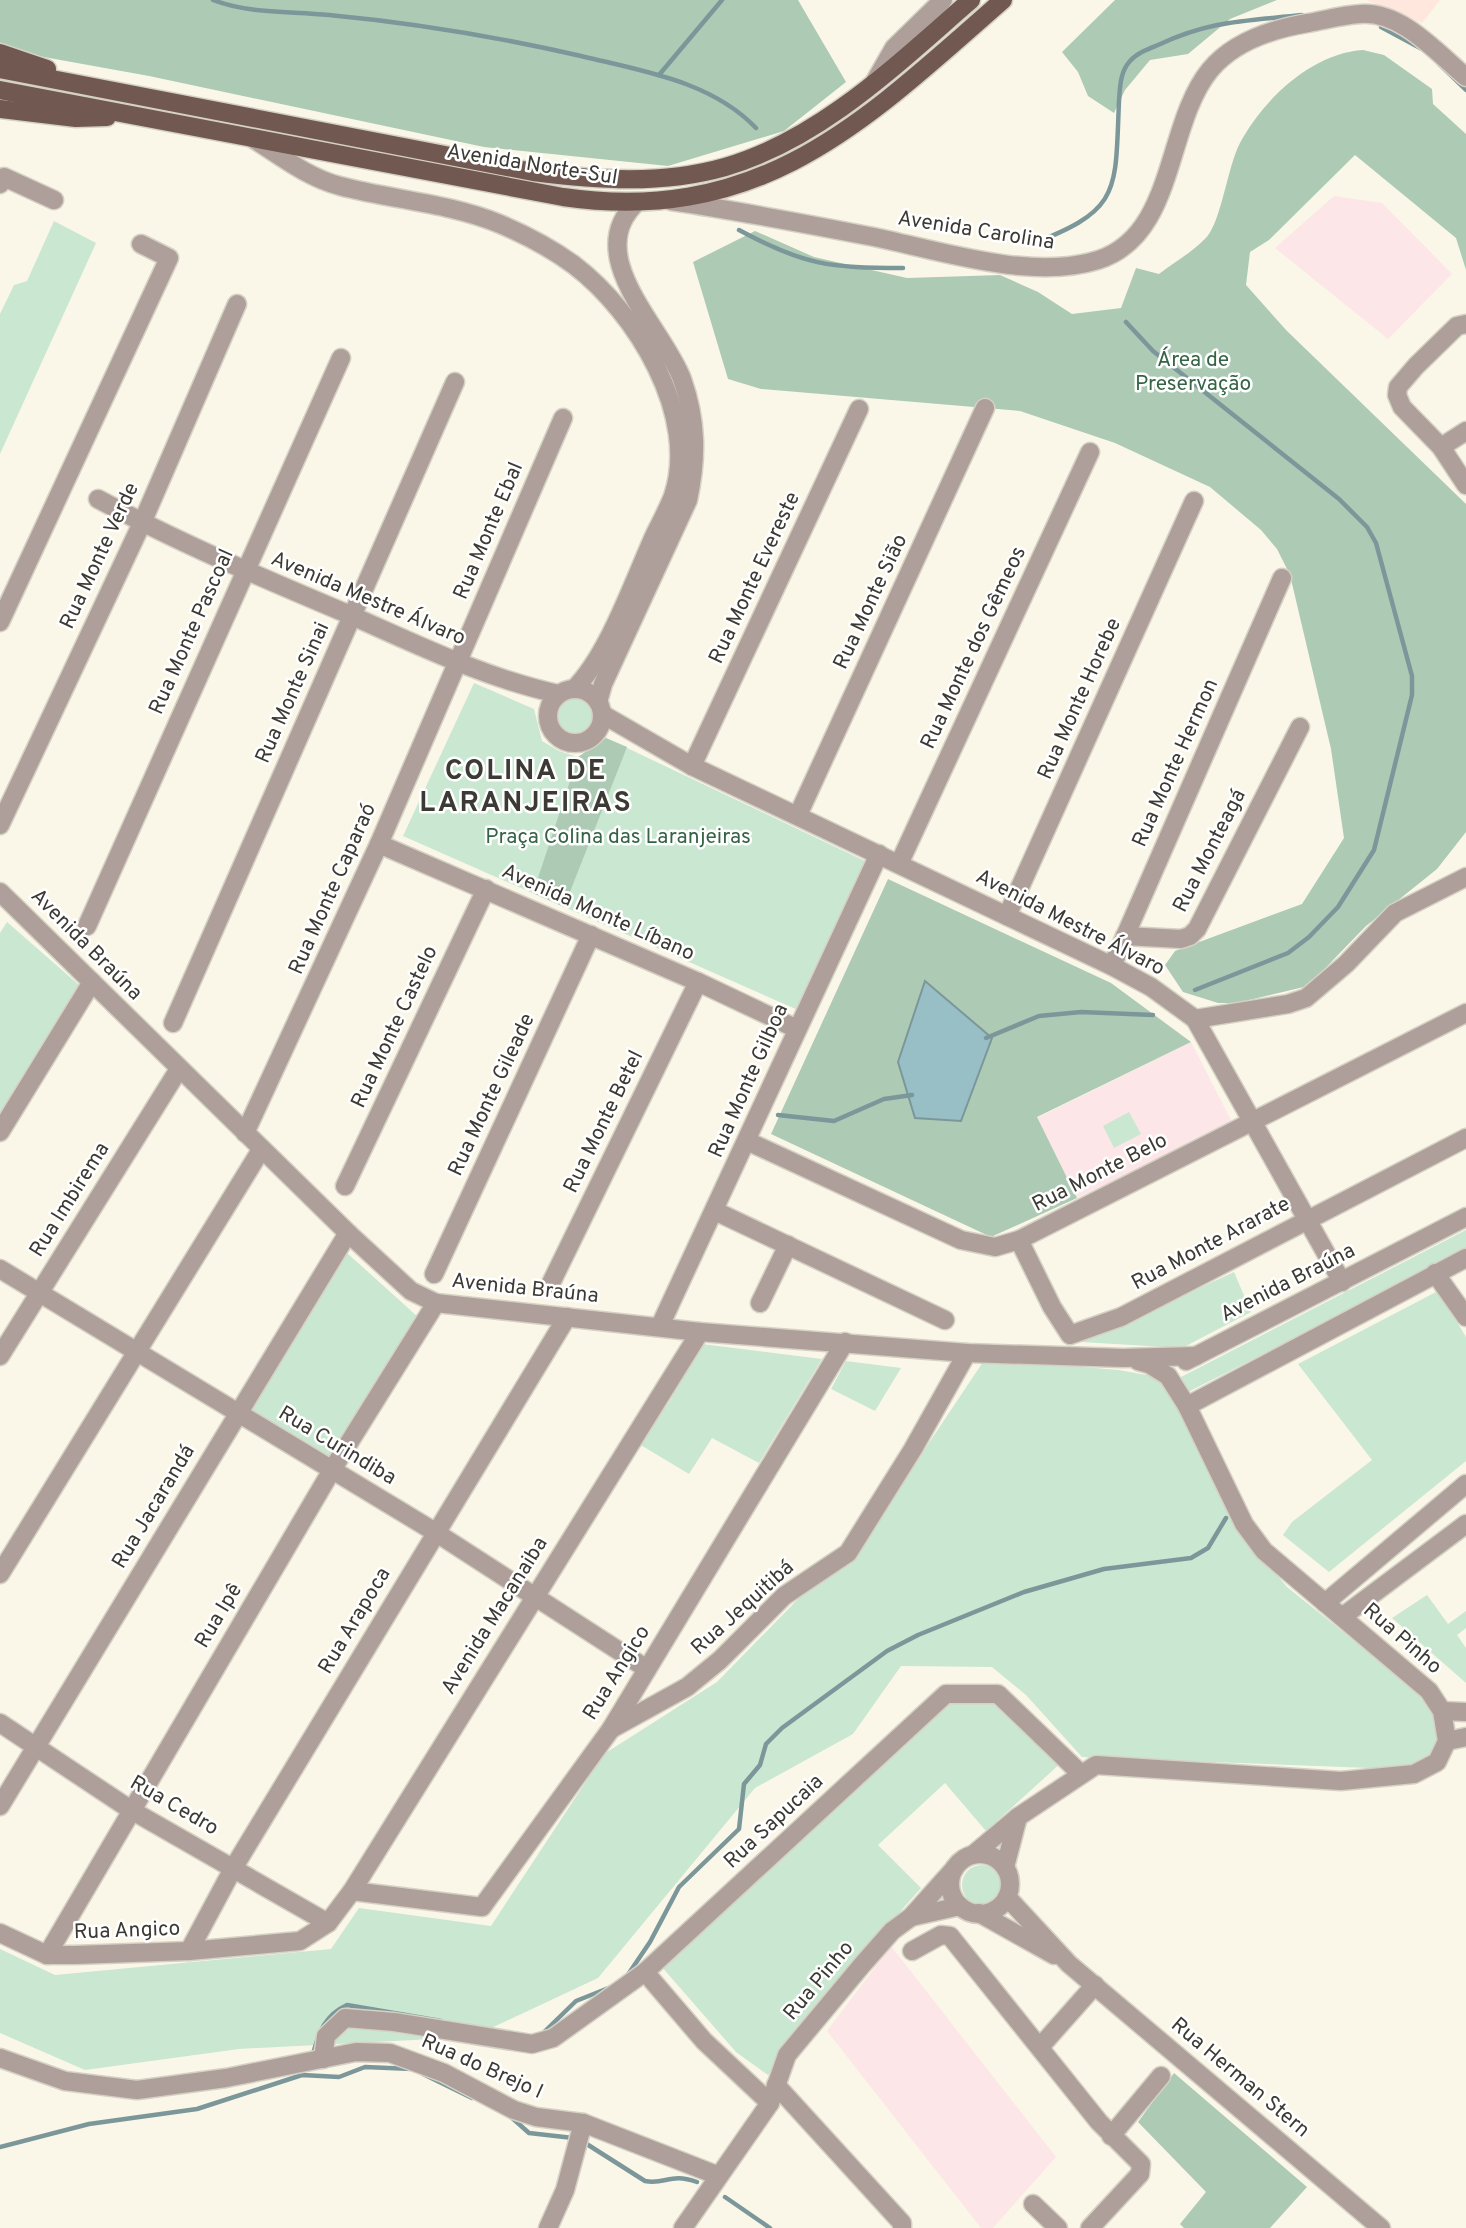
<svg xmlns="http://www.w3.org/2000/svg" width="1466" height="2228" viewBox="0 0 1466 2228" font-family="Overpass,sans-serif">
	<rect width="100%" height="100%" fill="#fbf7e8"/>
	<path fill="#ffe7dd" d="M1366,0H1440L1422,23Z"/>
	<g fill="#fce6e8">
		<path d="M1334,196L1382,203L1452,274L1388,339L1275,248Z"/>
		<path d="M1191,1042L1233,1124L1077,1198L1037,1118Z"/>
		<path d="M891,1946L1056,2157L993,2228H981L827,2031Z"/>
	</g>
	<g fill="#cae7d1">
		<path d="M54,221L96,243L0,454V314L14,285L27,281Z"/>
		<path d="M474,683L534,709L542,741L559,751L578,757L606,738L865,861L798,1010L403,836Z"/>
		<circle cx="574" cy="717" r="20"/>
		<path d="M7,922L79,985L0,1114V933Z"/>
		<path d="M1129,1112L1141,1134L1114,1148L1103,1126Z"/>
		<path d="M1466,1230V1251L1188,1392L1181,1377Z"/>
		<path d="M347,1253L418,1317L330,1460L250,1410Z"/>
		<path d="M1234,1272L1251,1312L1182,1348L1064,1341L1113,1328Z"/>
		<path d="M1438,1291L1466,1337V1461L1329,1572L1283,1535L1292,1522L1372,1460L1298,1364Z"/>
		<path d="M702,1344L822,1359L759,1463L712,1438L689,1474L639,1444L669,1402Z"/>
		<path d="M985,1359L1119,1370L1163,1378L1247,1539L1287,1587L1427,1699L1438,1717L1440,1746L1420,1764L1396,1769L1082,1757L1026,1695L992,1667L901,1666L853,1734L755,1788L598,1978L472,2037L239,2049L85,2070L0,2033V1949L55,1975L331,1949L359,1908L491,1926L604,1754L717,1682L800,1597L848,1564Z"/>
		<path d="M846,1361L901,1368L875,1411L831,1389Z"/>
		<path d="M1427,1595L1448,1624L1466,1611V1628L1457,1635L1466,1648V1683L1392,1618Z"/>
		<path d="M985,1696L1062,1762L986,1831L945,1783L878,1845L921,1888L841,1979L768,2075L736,2052L661,1966L939,1705Z"/>
		<circle cx="982" cy="1885" r="20"/>
	</g>
	<g fill="#adcab5">
		<path d="M0,0H798L846,82L784,131L668,166L484,147L149,76L5,50L0,44Z"/>
		<path d="M1115,0H1277L1230,19L1188,54L1150,60L1125,90L1114,113L1088,96L1078,72L1062,52Z"/>
		<path d="M1363,50L1384,55L1432,89L1433,104L1466,134V270L1456,238L1355,155L1269,240L1250,252L1246,285L1286,330L1466,504V832L1437,869L1366,926L1308,986L1237,1003H1218L1183,992L1165,965L1175,951L1302,904L1344,838L1331,749L1290,575L1277,549L1261,530L1210,487L1115,443L1020,411L761,389L728,379L693,262L755,231L814,257L907,278L1000,275L1038,292L1072,314L1121,308L1136,268L1159,274C1174,262 1198,249 1209,234C1222,215 1228,166 1240,143C1264,98 1313,53 1363,50Z"/>
		<path d="M606,738L627,747L564,907L533,893L578,757Z"/>
		<path d="M888,879L1111,983L1191,1042L1037,1117L1077,1198L991,1237L771,1134Z"/>
		<path d="M1174,2073L1307,2187L1270,2228H1184L1180,2224L1206,2192L1138,2122Z"/>
	</g>
	<path fill="#98bfc5" stroke="#7c979a" stroke-width="2" d="M925,981L992,1038L961,1121L915,1118L898,1062Z"/>
	<g fill="none" stroke-linecap="round" stroke-linejoin="round">
		<g stroke="#7c979a" stroke-width="4.5">
			<path d="M213,0C249,14 290,11 329,15C414,23 498,37 581,56C642,71 711,81 756,128"/>
			<path d="M1381,27L1422,49"/>
			<path d="M1439,64L1466,90"/>
			<path d="M659,75L722,0"/>
			<path d="M739,230C804,265 829,268 903,268"/>
			<path d="M1029,245C1122,210 1115,193 1119,101C1120,87 1120,72 1130,61C1137,53 1148,49 1158,45C1211,20 1246,21 1302,15"/>
			<path d="M1126,322L1153,351L1339,499L1367,527L1376,543L1412,676V695L1374,850L1338,907L1309,937L1288,953L1195,990"/>
			<path d="M986,1038L1039,1016L1081,1012L1153,1015"/>
			<path d="M778,1115L834,1121L884,1099L912,1095"/>
			<path d="M627,1976L650,1942L679,1887L739,1829L744,1784L760,1765L766,1744L782,1728L887,1651L918,1635L1024,1592L1104,1569L1191,1558L1208,1548L1226,1518"/>
			<path d="M542,2034L576,2001L611,1987"/>
			<path d="M313,2054C319,2032 325,2015 347,2005L441,2021"/>
			<path d="M423,2074L472,2098"/>
			<path d="M511,2117L529,2133L573,2138"/>
			<path d="M582,2141L645,2181C666,2185 670,2172 697,2182"/>
			<path d="M0,2147L89,2124L197,2109L302,2075L339,2077L365,2067L412,2069"/>
			<path d="M725,2197L770,2228"/>
		</g>
		<defs>
			<g id="minor">
				<path d="M874,83L894,48L943,0"/>
				<path d="M252,138C279,155 308,178 340,186C393,200 449,203 500,224C526,235 551,248 574,265C636,312 700,416 673,496C668,509 661,522 655,534C634,580 609,654 574,689"/>
				<path d="M0,184L4,177L54,200"/>
				<path d="M671,201C739,211 807,224 874,237C941,251 1032,281 1098,260C1176,235 1165,125 1210,70C1234,41 1272,29 1308,23C1325,20 1343,15 1360,14C1401,10 1438,54 1466,77"/>
				<path d="M1466,324L1457,326L1416,366L1398,387L1397,395L1402,407L1441,447L1466,485"/>
				<path d="M1441,447L1466,431"/>
				<path d="M98,499C179,543 265,579 350,615C418,645 485,678 558,694"/>
				<path d="M0,622L169,258L141,244"/>
				<circle cx="575" cy="716" r="27"/>
				<path d="M598,702L603,684L688,500C697,458 697,421 682,379C663,328 581,256 636,203"/>
				<path d="M602,714L692,766L1112,966L1151,987L1195,1019L1342,1282"/>
				<path d="M692,766L859,409"/>
				<path d="M798,815L985,408"/>
				<path d="M0,825L142,523L237,304"/>
				<path d="M379,844L698,982L797,1029"/>
				<path d="M899,864L1090,452"/>
				<path d="M0,892L348,1233L411,1291L436,1303L700,1332L967,1353L1123,1358L1196,1356"/>
				<path d="M1007,916L1194,501"/>
				<path d="M87,926L341,358"/>
				<path d="M1125,936L1181,939L1190,936L1197,929L1300,727"/>
				<path d="M1112,966L1282,578"/>
				<path d="M1195,1019L1288,1004L1306,998L1346,964L1395,913L1466,877"/>
				<path d="M173,1023L455,382"/>
				<path d="M0,1132L92,982"/>
				<path d="M245,1133L379,844L563,418"/>
				<path d="M747,1141L961,1240L995,1247L1019,1240L1466,1013"/>
				<path d="M345,1186L486,889"/>
				<path d="M715,1211L945,1320"/>
				<path d="M1019,1240L1052,1307L1070,1335L1121,1317L1466,1138"/>
				<path d="M0,1269L435,1532L647,1669"/>
				<path d="M1435,1273L1466,1317"/>
				<path d="M434,1274L591,935"/>
				<path d="M551,1283L698,982"/>
				<path d="M760,1303L788,1245"/>
				<path d="M660,1326L879,854"/>
				<path d="M0,1356L179,1069"/>
				<path d="M1186,1361L1466,1217"/>
				<path d="M1187,1406L1466,1258"/>
				<path d="M0,1574L261,1150"/>
				<path d="M1325,1603L1466,1484"/>
				<path d="M1342,1617L1466,1524"/>
				<path d="M1442,1711L1466,1712"/>
				<path d="M0,1723L131,1810L328,1923"/>
				<path d="M611,1729L687,1687L720,1660L784,1596L848,1553L913,1449L967,1353"/>
				<path d="M1447,1741L1466,1737"/>
				<path d="M0,1806L348,1233"/>
				<path d="M974,1854L1018,1817L1096,1765L1341,1781L1414,1774L1437,1762L1447,1741L1442,1711L1429,1691L1264,1551L1244,1524L1187,1406L1168,1376L1149,1364L1138,1361"/>
				<circle cx="980" cy="1884" r="30"/>
				<path d="M1005,1867L1018,1817"/>
				<path d="M352,1891L482,1907L611,1729L845,1342"/>
				<path d="M1007,1897L1069,1964L1381,2228"/>
				<path d="M979,1913L1054,1955"/>
				<path d="M911,1917L960,1906"/>
				<path d="M0,1933L47,1955H75L189,1951L300,1941L328,1923L352,1891L700,1332"/>
				<path d="M189,1951L234,1867L567,1317"/>
				<path d="M912,1951L941,1935L950,1936L1099,2122L1141,2164L1140,2174L1090,2228"/>
				<path d="M47,1955L332,1470L436,1303"/>
				<path d="M645,1972L704,2041L770,2103"/>
				<path d="M1040,2047L1095,1985"/>
				<path d="M0,2058L65,2081L137,2090L226,2078L356,2052L390,2053L444,2073L514,2110L536,2117L583,2123L719,2176"/>
				<path d="M323,2059L326,2036L345,2018L394,2022L532,2044L553,2038L645,1972L946,1694H998L1080,1773"/>
				<path d="M776,2085L902,2223V2228"/>
				<path d="M1111,2136L1161,2076"/>
				<path d="M1033,2204L1058,2228"/>
				<path d="M548,2228L565,2190L583,2123"/>
				<path d="M683,2228L770,2103L787,2055L862,1965L892,1931L911,1917L954,1869"/>
			</g>
			<g id="major">
				<path d="M0,53L47,69"/>
				<path d="M0,69L533,172C597,180 662,185 725,167C821,139 897,64 971,0"/>
				<path d="M0,90L563,197C762,226 866,120 1003,0"/>
				<path d="M0,109L76,118L107,117"/>
			</g>
		</defs>
		<use href="#minor" stroke="#d5d1c4" stroke-width="21"/>
		<use href="#major" stroke="#d5d1c4" stroke-width="21"/>
		<use href="#minor" stroke="#ae9f9b" stroke-width="18"/>
		<use href="#major" stroke="#715850" stroke-width="18"/>
	</g>
	<g text-anchor="middle" dominant-baseline="central" stroke-width="5" stroke-linejoin="round" paint-order="stroke">
		<g font-size="21" fill="#3c3a34" stroke="#fff">
			<text transform="translate(532 165) rotate(9)">Avenida Norte-Sul</text>
			<text transform="translate(976 231) rotate(9)">Avenida Carolina</text>
			<text transform="translate(489 531) rotate(-67)">Rua Monte Ebal</text>
			<text transform="translate(100 556) rotate(-65)">Rua Monte Verde</text>
			<text transform="translate(755 578) rotate(-65)">Rua Monte Evereste</text>
			<text transform="translate(368 599) rotate(23)">Avenida Mestre Álvaro</text>
			<text transform="translate(871 602) rotate(-65)">Rua Monte Sião</text>
			<text transform="translate(192 632) rotate(-66)">Rua Monte Pascoal</text>
			<text transform="translate(974 648) rotate(-65)">Rua Monte dos Gêmeos</text>
			<text transform="translate(293 693) rotate(-66)">Rua Monte Sinai</text>
			<text transform="translate(1080 699) rotate(-66)">Rua Monte Horebe</text>
			<text transform="translate(1176 763) rotate(-66)">Rua Monte Hermon</text>
			<text transform="translate(1210 851) rotate(-63)">Rua Monteagá</text>
			<text transform="translate(333 889) rotate(-66)">Rua Monte Caparaó</text>
			<text transform="translate(598 913) rotate(24)">Avenida Monte Líbano</text>
			<text transform="translate(1070 923) rotate(27)">Avenida Mestre Álvaro</text>
			<text transform="translate(86 945) rotate(45)">Avenida Braúna</text>
			<text transform="translate(395 1027) rotate(-65)">Rua Monte Castelo</text>
			<text transform="translate(749 1081) rotate(-66)">Rua Monte Gilboa</text>
			<text transform="translate(492 1095) rotate(-65)">Rua Monte Gileade</text>
			<text transform="translate(604 1122) rotate(-64)">Rua Monte Betel</text>
			<text transform="translate(1100 1173) rotate(-27)">Rua Monte Belo</text>
			<text transform="translate(70 1200) rotate(-58)">Rua Imbirema</text>
			<text transform="translate(1211 1244) rotate(-28)">Rua Monte Ararate</text>
			<text transform="translate(1288 1283) rotate(-27)">Avenida Braúna</text>
			<text transform="translate(525 1289) rotate(6)">Avenida Braúna</text>
			<text transform="translate(337 1446) rotate(31)">Rua Curindiba</text>
			<text transform="translate(154 1507) rotate(-59)">Rua Jacarandá</text>
			<text transform="translate(743 1608) rotate(-42)">Rua Jequitibá</text>
			<text transform="translate(219 1616) rotate(-59)">Rua Ipê</text>
			<text transform="translate(495 1616) rotate(-58)">Avenida Macanaiba</text>
			<text transform="translate(355 1621) rotate(-59)">Rua Arapoca</text>
			<text transform="translate(1402 1639) rotate(41)">Rua Pinho</text>
			<text transform="translate(617 1673) rotate(-58)">Rua Angico</text>
			<text transform="translate(174 1806) rotate(30)">Rua Cedro</text>
			<text transform="translate(774 1822) rotate(-43)">Rua Sapucaia</text>
			<text transform="translate(127 1931) rotate(-2)">Rua Angico</text>
			<text transform="translate(819 1981) rotate(-50)">Rua Pinho</text>
			<text transform="translate(482 2067) rotate(24)">Rua do Brejo I</text>
			<text transform="translate(1240 2078) rotate(40)">Rua Herman Stern</text>
		</g>
		<g font-size="21" fill="#356345" stroke="#fff">
			<text x="1193" y="360">Área de<tspan x="1193" dy="24">Preservação</tspan></text>
			<text x="618" y="837">Praça Colina das Laranjeiras</text>
		</g>
		<g font-size="28" font-weight="bold" letter-spacing="2" fill="#3c3a34" stroke="#fff">
			<text x="526" y="772">COLINA DE<tspan x="526" dy="32">LARANJEIRAS</tspan></text>
		</g>
	</g>
</svg>
